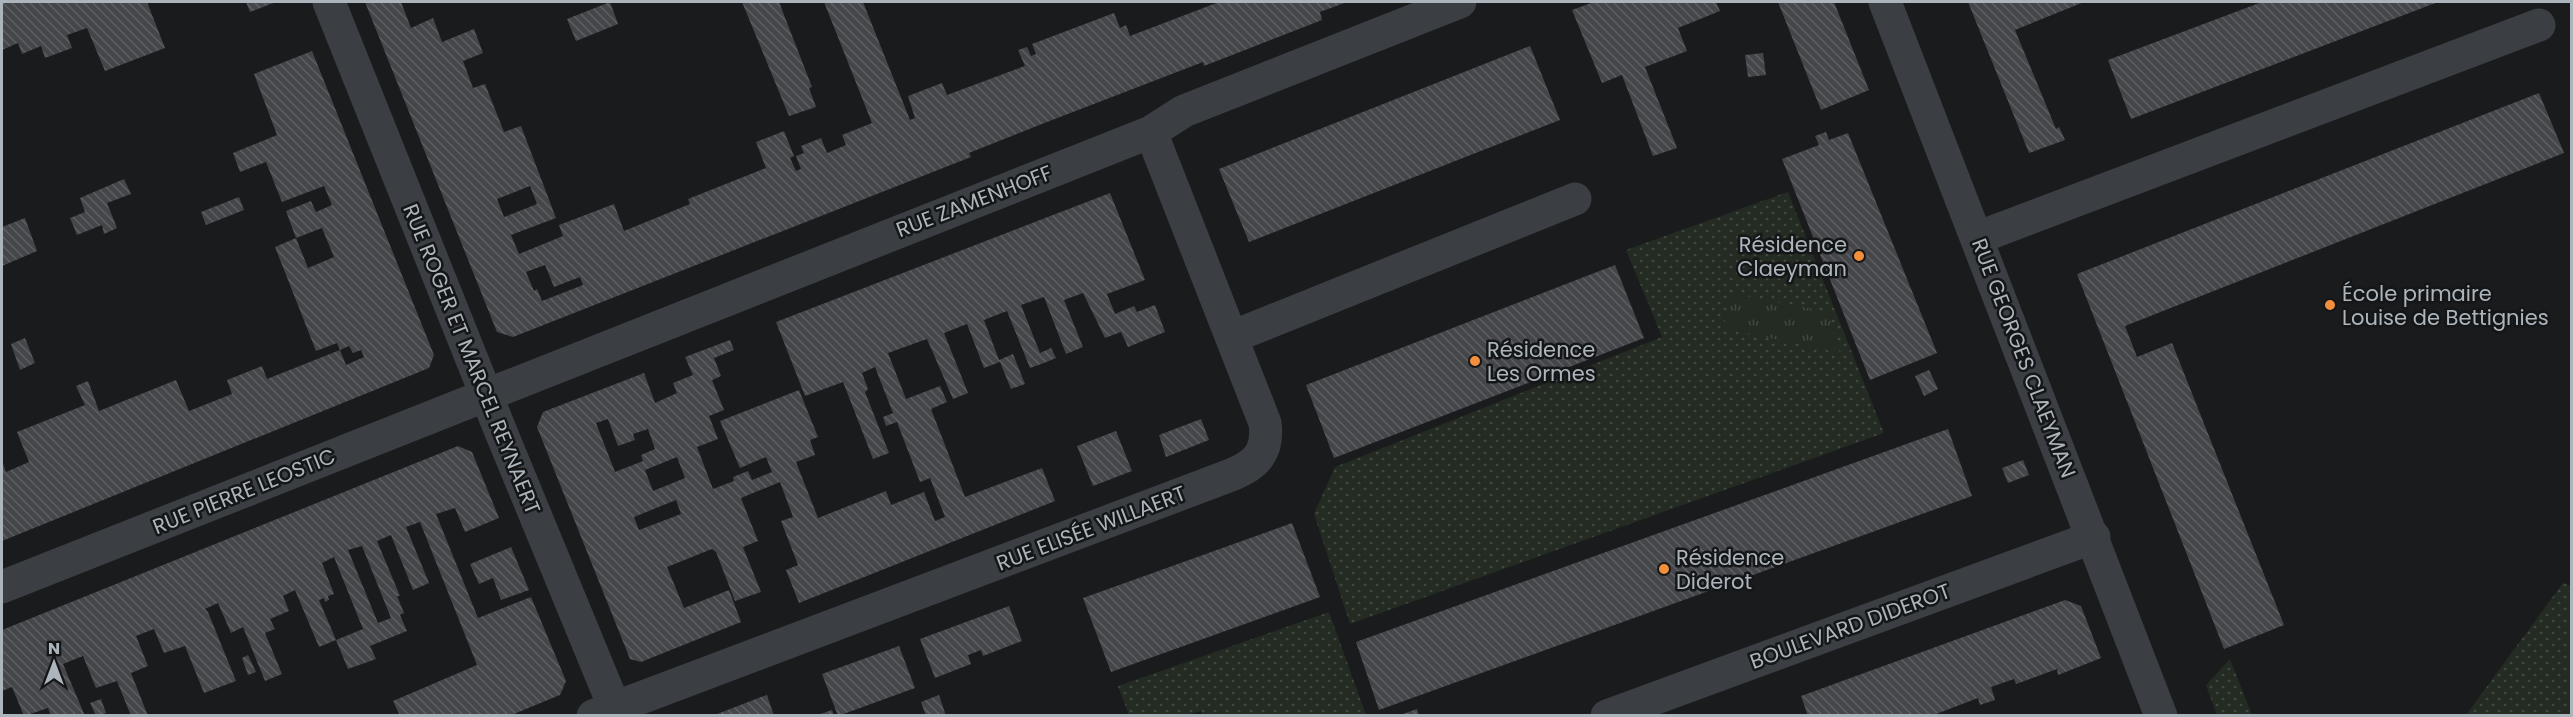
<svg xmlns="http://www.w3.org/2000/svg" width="2573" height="717" viewBox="0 0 2573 717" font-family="Poppins,sans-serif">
	<defs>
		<pattern id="grass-dots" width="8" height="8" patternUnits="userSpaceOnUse" patternTransform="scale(1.5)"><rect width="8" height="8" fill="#232b22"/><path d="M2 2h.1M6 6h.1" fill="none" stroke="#404840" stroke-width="1.8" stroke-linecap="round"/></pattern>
		<pattern id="park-tufts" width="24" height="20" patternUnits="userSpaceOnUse" patternTransform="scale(1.5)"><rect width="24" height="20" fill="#232b22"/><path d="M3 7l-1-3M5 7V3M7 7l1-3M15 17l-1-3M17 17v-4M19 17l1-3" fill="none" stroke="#404840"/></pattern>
		<pattern id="building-back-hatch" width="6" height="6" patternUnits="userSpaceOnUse" patternTransform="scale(1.5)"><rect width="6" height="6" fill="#45464a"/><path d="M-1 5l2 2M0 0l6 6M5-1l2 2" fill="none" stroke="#5d5e62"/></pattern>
	</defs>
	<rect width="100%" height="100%" fill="#1a1b1d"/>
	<g fill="url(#grass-dots)">
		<path d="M1788,192L1884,433L1350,624L1314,514L1335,467L1662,337L1626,250Z"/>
		<path d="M2563,583L2571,586V715H2466Z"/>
		<path d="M1329,612L1366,715L1203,716L1201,711L1188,715H1129L1118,686Z"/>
		<path d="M2230,659L2252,715H2217L2206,685Z"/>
	</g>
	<path fill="url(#park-tufts)" d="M1731,293L1828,312L1840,353L1723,328Z"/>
	<g fill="url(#building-back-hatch)" fill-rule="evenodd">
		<path d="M2,2H147L165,48L105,71L87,28L67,35L72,48L45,58L41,46L22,54L18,43L2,50Z"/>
		<path d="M246,2H276L250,12Z"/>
		<path d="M365,2H401L411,28L433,18L442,42L474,29L483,53L463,61L473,88L485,84L504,132L521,126L556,218L511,235L519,254L563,236L559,225L614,204L624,231L690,204L688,199L766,168L756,142L784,131L794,156L790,158L796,171L801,169L796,156L804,153L801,146L821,138L827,153L846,145L842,135L872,123L824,2H863L910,120L915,118L908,96L942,83L947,95L1025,66L1018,50L1027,47L1031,56L1036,54L1032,44L1114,13L1120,28L1126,25L1130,36L1219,2H1347L1320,12L1322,20L1204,66L1203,62L1047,122L969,153L971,157L513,337L497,332ZM530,186L537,204L504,217L497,199ZM545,265L554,287L580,277L583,285L542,301L537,289L534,291L526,272Z"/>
		<path d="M610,2L618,24L576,41L567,19Z"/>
		<path d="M742,2H779L812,87L809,88L816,107L789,116Z"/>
		<path d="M1594,2H1716L1720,11L1678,28L1687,51L1645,67L1677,148L1653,156L1622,75L1602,83L1572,10Z"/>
		<path d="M1778,2H1834L1869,90L1821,110Z"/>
		<path d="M1968,2H2084L2015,30L2056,129L2059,127L2065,140L2029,153Z"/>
		<path d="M2262,2H2438L2131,119L2108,60Z"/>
		<path d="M1530,46L1560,120L1249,242L1219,169Z"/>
		<path d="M312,51L434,355L429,368L2,541V461L6,472L29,462L17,432L85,405L76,386L88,381L99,411L176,380L189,411L232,394L227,380L262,366L267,379L340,350L346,365L364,357L361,350L353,353L349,346L340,350L337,343L316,351L275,247L296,238L308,268L334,257L322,228L296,238L286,211L311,201L316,212L332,205L324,186L282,202L266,162L240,172L233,153L277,135L254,74Z"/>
		<path d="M1763,53L1766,75L1748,77L1745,55Z"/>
		<path d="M2539,93L2564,153L2125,326L2137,357L2172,343L2284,625L2224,649L2077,274Z"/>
		<path d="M1826,132L1829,140L1848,133L1937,353L1870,380L1782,159L1819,145L1815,136Z"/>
		<path d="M124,179L131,194L107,203L117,228L104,234L102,225L77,235L70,218L85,212L80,198Z"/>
		<path d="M1110,193L1145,280L1107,294L1115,314L1134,306L1137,312L1155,305L1165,332L1128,347L1121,332L1105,338L1083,293L1064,300L1083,347L1066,354L1044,297L1021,305L1040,353L1051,348L1056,358L1044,363L1030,368L1007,311L984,320L999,360L1013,354L1025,384L1011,389L1000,362L984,368L967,324L944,333L968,393L953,399L927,339L888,353L906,399L940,386L947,402L931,409L965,497L1042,468L1055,501L799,603L786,570L798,565L781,521L793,517L780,482L741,498L758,541L743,547L761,592L735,601L716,552L712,549L667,567L684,608L729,590L741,622L641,662L630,659L537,427L543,412L644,373L655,403L677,393L673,383L693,375L685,357L730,340L734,350L714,358L721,376L712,380L724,410L709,416L718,439L697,447L713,489L734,481L733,477L748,471L752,480L772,472L766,457L740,468L720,421L799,390L818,437L810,440L815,455L796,462L818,518L886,491L891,505L924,492L935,521L945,517L930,478L920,482L897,422L886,426L883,417L893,413L875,367L862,373L868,389L865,392L889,453L873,459L843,382L805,396L776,322ZM608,419L618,446L635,440L633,434L648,429L655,449L641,455L643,461L615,472L596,423ZM677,457L685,478L653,491L645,470ZM676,500L681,514L639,530L634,517Z"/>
		<path d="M239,197L244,210L206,225L201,212Z"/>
		<path d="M25,218L37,251L2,266V227Z"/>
		<path d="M1615,265L1644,338L1334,458L1306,385Z"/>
		<path d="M25,338L35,363L20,370L11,344Z"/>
		<path d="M1929,370L1938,389L1924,396L1915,376Z"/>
		<path d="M1201,419L1209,440L1166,457L1159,435Z"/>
		<path d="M1948,429L1972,496L1379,710L1356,642Z"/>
		<path d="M1116,431L1132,471L1093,486L1077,446Z"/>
		<path d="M458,446L472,452L499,518L465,532L455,508L436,514L478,618L531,597L566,681L560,695L509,716H400L393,701L477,665L420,522L406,527L429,583L413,590L391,535L377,541L400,596H397L404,613L400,615L407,631L370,646L376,659L348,669L336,640L363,629L334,557L322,563L334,594L328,596L329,600L325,602L324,598L319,600L336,640L319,647L295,590L283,596L289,611L270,619L275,629L265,633L282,674L265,681L243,627L231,633L218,603L205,609L208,612L236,681L204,693L185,646L164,653L154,629L136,636L148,666L131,673L148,716H131L117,681L96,688L83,656L63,664L85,716H51L48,708L24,716L12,687L2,691V630ZM362,546L391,618L378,623L348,550Z"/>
		<path d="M2023,460L2029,475L2008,483L2002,468Z"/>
		<path d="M1292,523L1320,597L1111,672L1083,598Z"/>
		<path d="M511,547L529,590L501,600L493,578L479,584L470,564Z"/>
		<path d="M2065,600L2081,606L2101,658L2058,675L2057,669L2016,684L2014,679L1991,687L1995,700L1980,705L1978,698L1931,716H1808L1801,696Z"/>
		<path d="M1009,606L1022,641L983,656L981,650L968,655L971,664L935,678L920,639Z"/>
		<path d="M899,646L915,688L838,716L822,674Z"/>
		<path d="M248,655L256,672L248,675L242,658Z"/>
		<path d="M767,695L774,716H712L761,697Z"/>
		<path d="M939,695L946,716H926L921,702Z"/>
		<path d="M101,699L106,713L96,716L90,703Z"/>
		<path d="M1417,709L1419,716H1400V715Z"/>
		<path d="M832,710L834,716H818V715Z"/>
	</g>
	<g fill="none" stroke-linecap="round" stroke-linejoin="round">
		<g stroke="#3b3e42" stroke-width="33">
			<path d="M329,2L501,432L618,716"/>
			<path d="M1885,2L2161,716"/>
			<path d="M1977,238L2539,25"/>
			<path d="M1232,337L1575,199"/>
			<path d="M2,587L1151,132L1184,111L1460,2"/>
			<path d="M593,716L1231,475C1256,465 1269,452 1265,423L1151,132"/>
			<path d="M1607,716L2094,537"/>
		</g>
	</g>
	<g fill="#f38f3c" stroke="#151618" stroke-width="2">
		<circle cx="1859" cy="256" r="6"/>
		<circle cx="2330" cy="305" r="6"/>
		<circle cx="1475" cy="361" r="6"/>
		<circle cx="1664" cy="569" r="6"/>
	</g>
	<g text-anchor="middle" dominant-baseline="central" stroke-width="5" stroke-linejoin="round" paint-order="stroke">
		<g font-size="21" fill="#adb5bc" stroke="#151618">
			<text transform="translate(974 201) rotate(-21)">RUE ZAMENHOFF</text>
			<text transform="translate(2024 358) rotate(69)">RUE GEORGES CLAEYMAN</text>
			<text transform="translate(472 359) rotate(68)">RUE ROGER ET MARCEL REYNAERT</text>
			<text transform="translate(244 491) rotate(-22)">RUE PIERRE LEOSTIC</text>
			<text transform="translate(1091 528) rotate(-21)">RUE ELISÉE WILLAERT</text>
			<text transform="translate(1850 626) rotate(-20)">BOULEVARD DIDEROT</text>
		</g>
		<g font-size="21" fill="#adb5bc" stroke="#151618" text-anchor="start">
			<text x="1847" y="244" text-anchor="end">Résidence<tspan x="1847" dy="24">Claeyman</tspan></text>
			<text x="2342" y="293">École primaire<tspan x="2342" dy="24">Louise de Bettignies</tspan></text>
			<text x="1487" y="349">Résidence<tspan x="1487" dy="24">Les Ormes</tspan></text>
			<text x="1676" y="557">Résidence<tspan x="1676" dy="24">Diderot</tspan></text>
		</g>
	</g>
	<rect width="2573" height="717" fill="none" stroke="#adb5bc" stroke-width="6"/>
	<g transform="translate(54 663)" stroke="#151618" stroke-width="4.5" paint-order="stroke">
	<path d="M0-4.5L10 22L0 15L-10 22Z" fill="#adb5bc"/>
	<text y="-9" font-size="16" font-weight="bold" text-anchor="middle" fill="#adb5bc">N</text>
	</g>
</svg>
